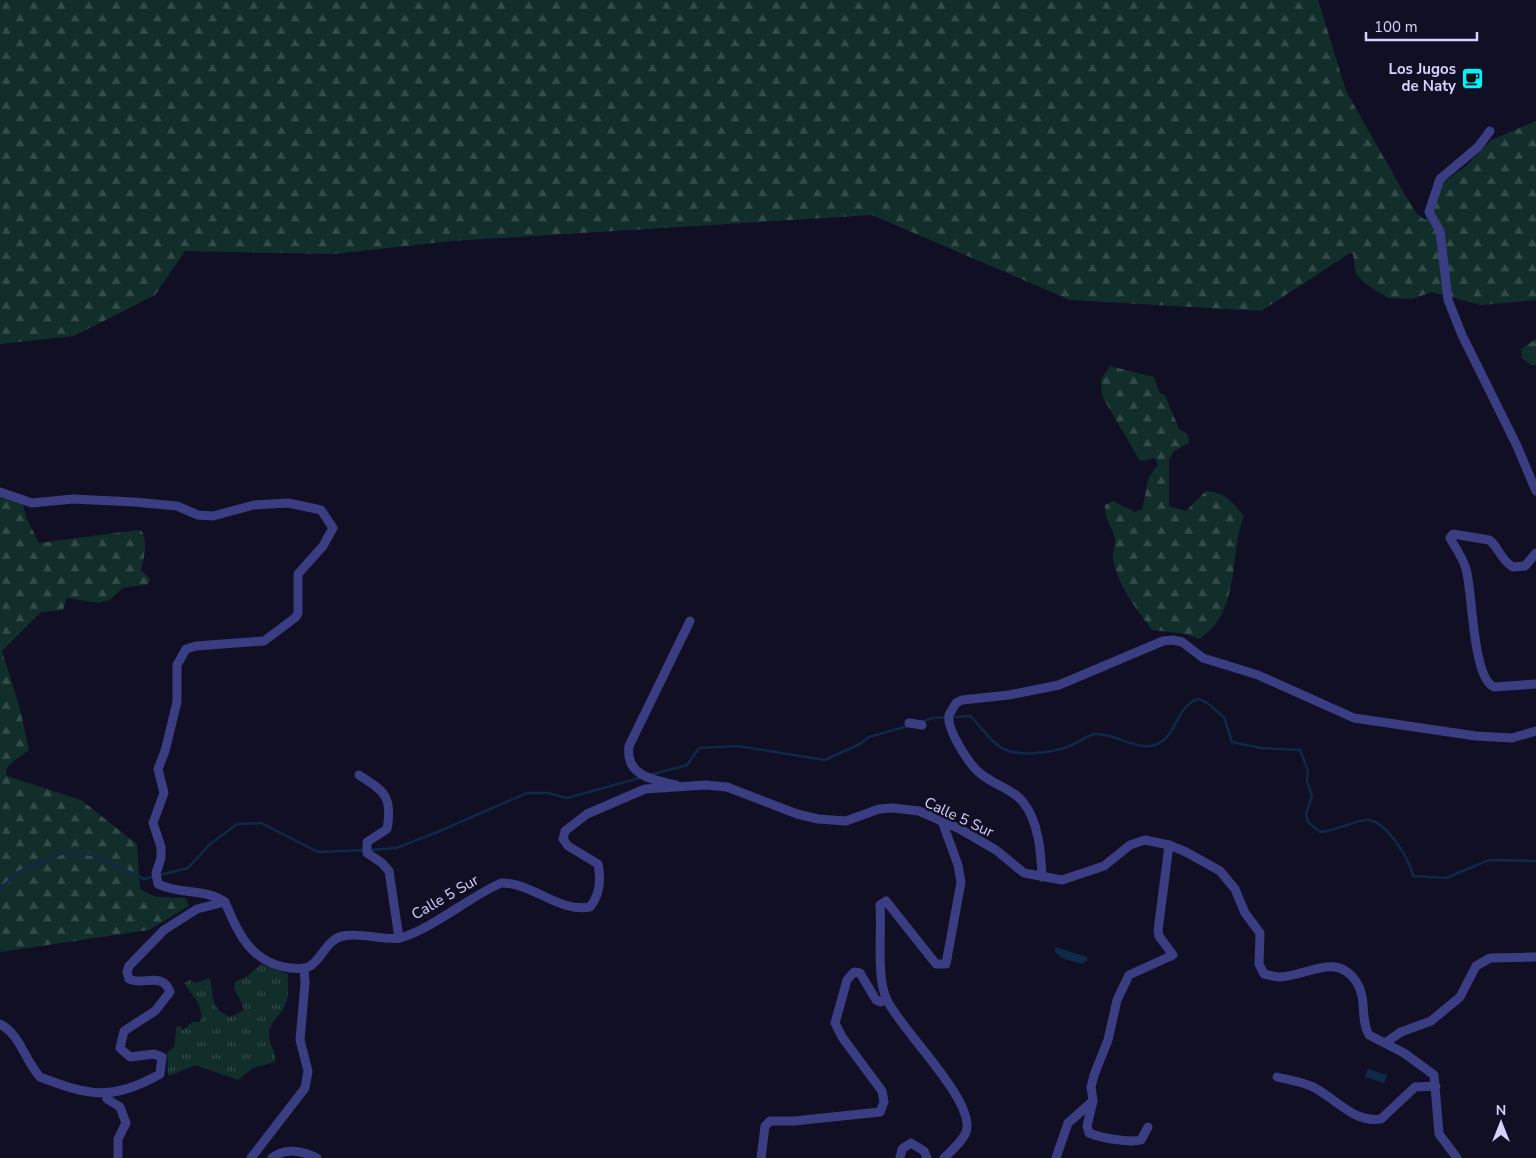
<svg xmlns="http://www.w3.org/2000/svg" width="1536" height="1158" viewBox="0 0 1536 1158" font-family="'Nunito Sans',sans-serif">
	<defs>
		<pattern id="grass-tufts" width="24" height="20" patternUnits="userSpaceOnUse" patternTransform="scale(1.25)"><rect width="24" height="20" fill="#122e2b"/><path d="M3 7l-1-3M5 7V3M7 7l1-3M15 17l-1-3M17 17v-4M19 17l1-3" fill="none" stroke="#344b4b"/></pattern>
		<pattern id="forest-firs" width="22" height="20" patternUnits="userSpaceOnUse" patternTransform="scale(1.25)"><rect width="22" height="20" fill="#122e2b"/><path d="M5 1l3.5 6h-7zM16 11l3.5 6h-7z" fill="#344b4b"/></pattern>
	</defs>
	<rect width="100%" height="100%" fill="#110f24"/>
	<path fill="url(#grass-tufts)" d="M261,964L288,974C287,984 290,996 285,1005C281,1016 268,1022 269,1036C269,1045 277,1052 275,1062L253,1068L238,1080L196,1065L168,1076L167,1053L175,1046L176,1027L181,1026L183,1030L192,1022H199L202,1018L199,1004L184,983L190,980L196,983L210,978C214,996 209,1008 230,1017L244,1010L239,997L234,989L235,982L249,975Z"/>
	<g fill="url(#forest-firs)">
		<path d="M0,0H1318L1346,91L1405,195L1417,214L1425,220L1436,204L1443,183L1466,166L1491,140L1536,121V300L1481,305L1432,292L1412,299L1388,298L1364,283L1356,274L1353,254L1350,253L1261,311L1070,300L872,215L452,241L333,254L185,251L155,295L74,336L0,344Z"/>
		<path d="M1536,339V365H1531L1522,358L1521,349Z"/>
		<path d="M1110,366L1154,377L1160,393L1165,395L1179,429L1188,435L1189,443L1174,451L1169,460V506L1186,511L1206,491C1225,492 1232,502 1244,516C1228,556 1242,612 1199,639L1186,634L1152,630C1136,608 1117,585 1113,558C1112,551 1116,544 1115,538C1112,526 1104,519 1105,505L1113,501L1135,512L1142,509C1148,491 1143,481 1158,465L1155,458L1140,461L1102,396L1101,379Z"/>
		<path d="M0,495L23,504L26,517L39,543L138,530L142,531C148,542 144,558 141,570L150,579L148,584L123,588L110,600L99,603L67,598L63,610L41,612L2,651L20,709L29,750L9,765L6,771L7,776L81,800L137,844L140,889L156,897L186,898L189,906L149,930L0,952Z"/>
	</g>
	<g fill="#0f2949">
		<path d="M1055,947L1087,957V961L1081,964L1062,958L1055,952Z"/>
		<path d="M1368,1069L1387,1075L1384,1083L1365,1077Z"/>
	</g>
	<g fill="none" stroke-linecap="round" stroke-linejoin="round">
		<g stroke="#0f2949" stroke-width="2.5">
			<path d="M921,722L933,718L971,716C980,726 993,745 1006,750C1021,757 1055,752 1070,746C1078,743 1088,734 1097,734C1117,734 1142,754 1159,743C1178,733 1176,706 1198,699C1212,703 1213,710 1224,717L1232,742L1261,748L1300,750L1308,771L1307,781L1312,796L1306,814L1308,822L1320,832C1333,832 1357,819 1369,820C1387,822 1410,860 1413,876L1446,878L1489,860L1536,861"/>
			<path d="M650,775L687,765L699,748L738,746L825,760L860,744L869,737L908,726"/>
			<path d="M370,850L396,848L435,833L527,793H548L567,798L643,777"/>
			<path d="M0,889L19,872L65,852L94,855L144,879L188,868L209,845L237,824L261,823L318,852L365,850"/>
		</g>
		<g stroke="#3b3d83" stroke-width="9">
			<path d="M1490,131L1478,147L1440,179L1429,212L1440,231L1448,300L1462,335L1517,446L1536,491"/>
			<path d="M0,492L32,503L73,499L134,502L177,506L198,515L213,516L254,505L288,503L321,510L333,528L323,546L298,574V613L296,617L264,641L196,646L186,649L177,665V702L165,751L158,769L164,793L153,823L161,847V858L156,873L158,884C180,895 204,888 225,902"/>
			<path d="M1536,553L1525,566L1513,567C1500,560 1498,545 1489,540L1453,534L1450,538C1455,547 1463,558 1466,569C1473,593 1472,677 1494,687L1536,684"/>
			<path d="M909,723L922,725"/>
			<path d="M359,775C384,791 393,796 387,829L367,842V853L382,863L389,871L399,938"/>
			<path d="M676,785C653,780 625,776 629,746L690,621"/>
			<path d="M942,821L958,865L961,882L946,964H936L886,901L880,905C882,932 876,978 887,1000C900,1029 977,1102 966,1132C963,1141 951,1151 944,1158"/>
			<path d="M1042,877C1041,853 1039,822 1023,802C1013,789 994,785 981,774C970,766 946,729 949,715L956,703L962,700L1009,695L1059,685L1163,641L1173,640L1182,642L1203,658L1258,675L1354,718L1476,736L1512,738L1536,731"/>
			<path d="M0,1024C20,1034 25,1061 40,1077C89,1096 113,1101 160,1074L162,1057L154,1054L130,1057L120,1048L124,1031L155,1011L170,992C162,971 144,986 129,979L127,972L129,966L164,930L197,909L225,902C238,934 252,964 291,968C297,968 304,970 310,966C322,959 327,939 343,936C360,932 386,941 400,938C432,929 469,897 501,883C532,882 559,913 590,907C600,895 601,879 598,864L568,846L563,839L565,831L587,814L645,789L706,785L727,787L797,814L818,819L846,821L879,809L893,808L919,811L958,828L996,850L1024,873L1062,880L1104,866L1130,845L1145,840L1169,845L1186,852L1220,871L1235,889L1245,913L1260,933L1259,964L1264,974C1269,975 1275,977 1279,977C1306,977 1337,950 1357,983C1367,998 1360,1020 1369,1035L1404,1053L1434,1075L1439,1134L1457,1158"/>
			<path d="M1385,1043L1401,1032L1431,1021L1460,997L1476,966L1490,958L1536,957"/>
			<path d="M1277,1077C1289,1080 1304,1082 1315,1088C1337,1100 1354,1123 1381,1119L1415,1087L1436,1086"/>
			<path d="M107,1093V1099L120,1107L126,1123L118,1139V1158"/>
			<path d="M1093,1101L1087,1126L1089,1133C1101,1138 1129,1143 1141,1140L1148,1127"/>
			<path d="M251,1158L305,1088L308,1071L300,1040L305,983L304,968"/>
			<path d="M272,1158C285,1147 303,1151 317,1158"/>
			<path d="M761,1158L765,1126L770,1121H794L880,1112L884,1102L882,1091L842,1037L835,1023L847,980L854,972L860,973L876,1000L881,1002L886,999"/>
			<path d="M900,1158L902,1149L911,1143L924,1151L927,1158"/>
			<path d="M1056,1158L1068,1123L1093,1101L1091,1087L1094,1075L1108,1040L1117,1000L1129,975L1173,955L1159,936L1158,931L1169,845"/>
		</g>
	</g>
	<defs>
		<symbol id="cafe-square" viewBox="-11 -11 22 22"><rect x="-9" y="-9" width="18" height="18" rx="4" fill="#04f3f9" stroke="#110f24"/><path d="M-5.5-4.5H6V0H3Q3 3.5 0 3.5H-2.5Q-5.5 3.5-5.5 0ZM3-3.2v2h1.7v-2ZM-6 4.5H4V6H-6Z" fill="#111"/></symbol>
	</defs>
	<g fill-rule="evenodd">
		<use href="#cafe-square" x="1460" y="66" width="25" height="25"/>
	</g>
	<g text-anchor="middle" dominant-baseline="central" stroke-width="5" stroke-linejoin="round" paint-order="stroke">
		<g font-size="15" font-weight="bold" fill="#d5d3fe" stroke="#110f24" text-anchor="end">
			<text x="1456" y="69">Los Jugos<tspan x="1456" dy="17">de Naty</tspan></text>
		</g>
		<g font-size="15" fill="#d5d3fe" stroke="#110f24">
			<text transform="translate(959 817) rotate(25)">Calle 5 Sur</text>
			<text transform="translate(445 897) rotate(-30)">Calle 5 Sur</text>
		</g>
	</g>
	<g transform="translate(1501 1123)" stroke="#110f24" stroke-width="4" paint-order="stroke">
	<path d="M0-4L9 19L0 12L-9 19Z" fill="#d5d3fe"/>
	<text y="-8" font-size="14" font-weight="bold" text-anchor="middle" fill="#d5d3fe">N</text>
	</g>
	<path d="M1366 32v8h111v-8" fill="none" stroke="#d5d3fe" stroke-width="2.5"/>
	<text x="1374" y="32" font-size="15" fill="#d5d3fe" stroke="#110f24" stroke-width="4" paint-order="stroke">100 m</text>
</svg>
